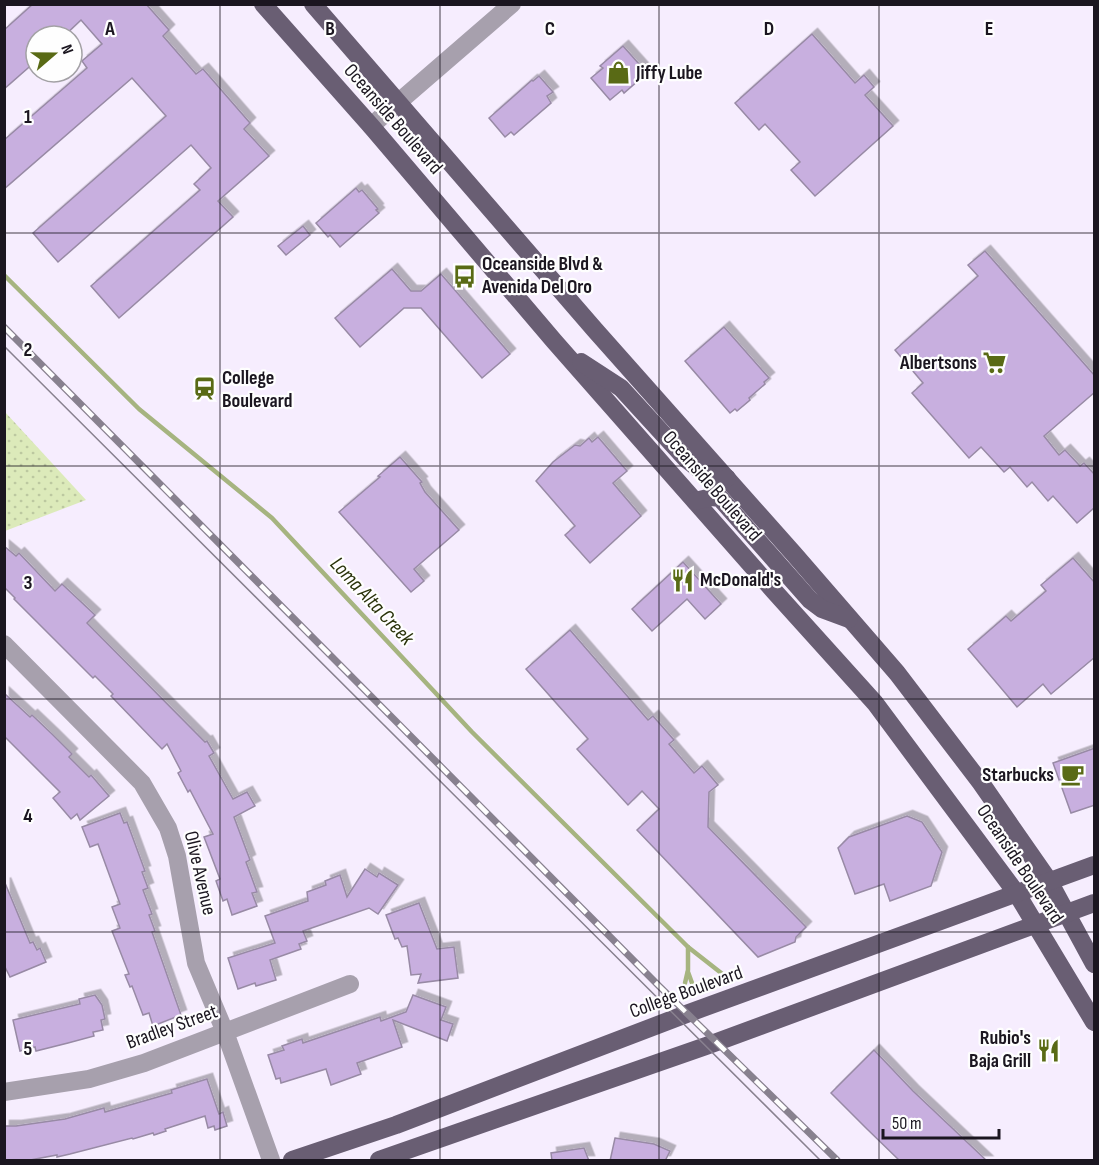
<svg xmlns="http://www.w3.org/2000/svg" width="1099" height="1165" viewBox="0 0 1099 1165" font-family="'Sofia Sans Condensed',sans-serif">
	<defs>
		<pattern id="grass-dots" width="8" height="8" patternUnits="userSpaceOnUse" patternTransform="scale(1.5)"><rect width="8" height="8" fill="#dceaba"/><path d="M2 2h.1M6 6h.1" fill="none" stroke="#bcc8a0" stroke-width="1.8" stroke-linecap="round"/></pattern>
		<filter id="shadow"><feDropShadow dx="5.5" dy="-5.5" stdDeviation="0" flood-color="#0004"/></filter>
	</defs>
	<rect width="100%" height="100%" fill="#f6edfe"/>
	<path fill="url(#grass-dots)" d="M5,412L86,500L5,531Z"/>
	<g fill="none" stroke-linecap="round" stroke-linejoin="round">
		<g stroke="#a6b480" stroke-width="4.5">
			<path d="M4,275L139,409L272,518L472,732L688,947L725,976"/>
			<path d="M688,972L692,983"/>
			<path d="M685,983L688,970V947"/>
		</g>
	</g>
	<g fill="#c8afdf" stroke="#988aa5" stroke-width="1.5" filter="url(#shadow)">
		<path d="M33,4H146L169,30L163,36L196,74L203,69L250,123L244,129L269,156L218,201L233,217L119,318L91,286L200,190L194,184L211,168L191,145L58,262L33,233L166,116L132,78L4,189V140L87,68L82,61L102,44L81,20L64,36H36V61L4,89V30Z"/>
		<path d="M812,34L855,83L864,75L874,87L865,95L893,126L815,196L791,170L800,162L765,124L759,130L735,103Z"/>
		<path d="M623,46L647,73L624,93L622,90L610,100L591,78L603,68L600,66Z"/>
		<path d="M539,76L553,92L547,96L551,103L514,135L511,132L505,137L489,118L532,80L533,81Z"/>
		<path d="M356,188L359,192L362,190L378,209L376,210L379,213L340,247L330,235L328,237L316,223Z"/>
		<path d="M303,226L310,235L286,255L278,246Z"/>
		<path d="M985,251L1095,376V392L1044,436L1059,455L1065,450L1080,466L1084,463L1095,475V507L1077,523L1053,496L1048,501L1032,482L1027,487L1010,467L1004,472L981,447L969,458L912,393L923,383L895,350L978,276L968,265Z"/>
		<path d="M392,269L411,291H421L441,274L510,354L482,378L421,308H404L360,347L335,318Z"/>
		<path d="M724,327L769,378L764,382L765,384L749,398L750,400L737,411L735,409L730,413L685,361Z"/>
		<path d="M598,437L627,471L613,483L641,516L590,563L565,535L575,526L536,481L553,462L575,445L580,446L589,438L592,442Z"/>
		<path d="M400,457L422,482L420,483L425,492L459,530L414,569L424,581L411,592L339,512L380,477L378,476Z"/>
		<path d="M4,546L16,556L19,553L55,591L62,584L95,615L87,623L205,742L207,741L214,753L209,756L233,799L247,792L255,806L234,817L250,860L246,862L257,892L252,893L257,906L232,915L227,899L223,901L216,881L220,879L204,837L213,834L190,790L188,792L178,773L181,771L167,744L162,749L111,696L113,694L95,676L93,678L14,599L15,598L4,587Z"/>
		<path d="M1073,558L1095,583V657L1051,694L1043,684L1017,707L968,649L1006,616L1011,621L1046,591L1041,585Z"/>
		<path d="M683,562L721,604L705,619L687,599L652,631L632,609Z"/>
		<path d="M570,630L648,720L653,716L674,740L669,744L694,773L702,766L718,785L709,792L708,827L806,927L796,937L795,942L758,957L637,830L659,809L642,791L628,805L577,749L588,739L526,669Z"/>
		<path d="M4,693L30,717L32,715L52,734L72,754L69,757L89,777L91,775L109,796L80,820L77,814L71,819L53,798L60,792L4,736Z"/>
		<path d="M1095,748V805L1071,813L1053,763Z"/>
		<path d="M120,813L124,823L127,822L145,871L142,872L148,888L143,890L152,914L149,915L155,931L152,932L181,1015L153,1026L149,1013L143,1015L132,986L130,987L125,975L129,974L112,931L120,928L112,907L120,904L98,844L90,847L82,827Z"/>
		<path d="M907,816L922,822L942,852L931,886L890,901L884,884L855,894L838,848L849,837Z"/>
		<path d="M365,869L377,877L379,873L398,885L378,914L369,908L303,931L307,941L299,944L301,949L270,960L276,980L256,986L255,983L238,989L228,958L275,943L265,916L308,901L307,892L326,885L325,881L340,875L347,897Z"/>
		<path d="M5,883L30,943L33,942L37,950L40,948L46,962L10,977L4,965Z"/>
		<path d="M419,903L437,949L454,947L458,978L418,983L421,974L411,975L407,946L402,947L398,938L395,939L386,915Z"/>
		<path d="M95,995L102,1005L105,1019L101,1020L103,1030L93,1032L94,1036L68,1043L36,1051L35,1047L20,1051L13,1020L80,1004L79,999Z"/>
		<path d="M413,995L446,1007L441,1020L453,1024L447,1041L393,1020L402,1047L357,1063L361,1074L331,1085L326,1069L281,1083L280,1078L276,1079L268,1055L284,1050L282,1046L302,1039L303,1043L380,1017L381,1021L406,1012Z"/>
		<path d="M874,1050L913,1091L987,1161H900L867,1129L831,1093Z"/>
		<path d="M207,1079L219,1114L223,1112L227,1126L215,1130L214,1126L208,1128L205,1116L165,1129L166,1131L154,1135L153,1133L133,1139L132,1138L70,1154L57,1157V1155L25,1161H4V1126H16L65,1119L104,1108L105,1112L172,1093L171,1090Z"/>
		<path d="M615,1138L654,1144L670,1151L665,1161H610Z"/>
		<path d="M584,1148L589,1161H552L551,1153Z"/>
	</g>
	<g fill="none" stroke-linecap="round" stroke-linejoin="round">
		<g stroke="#a7a0ad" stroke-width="18">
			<path d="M371,126L512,4"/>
			<path d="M4,644L142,783L168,828L177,856L196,963L225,1032L271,1160"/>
			<path d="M4,1092L89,1079L144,1063L350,984"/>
		</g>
		<g stroke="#695e73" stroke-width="18">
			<path d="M263,4L371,126L554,341L774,591L875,703L1017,894L1094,1022"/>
			<path d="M313,4L595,330L794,554L897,673L981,783L1049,881L1094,964"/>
			<path d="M581,362L621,388L686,459L709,477L718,481L727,478"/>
			<path d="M695,501L712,497L720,498L810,600L822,609L849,619"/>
			<path d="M292,1160L396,1125L689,1013L1094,865"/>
			<path d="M379,1160L706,1046L1094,903"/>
		</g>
		<path stroke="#88818f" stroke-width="1.5" d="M4,346L820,1160"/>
		<defs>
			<path id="rail" d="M4,327L659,986L837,1160"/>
		</defs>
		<use href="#rail" stroke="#88818f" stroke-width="7"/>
		<use href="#rail" stroke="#fefefe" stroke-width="4.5" stroke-dasharray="14" stroke-linecap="butt"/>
	</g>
	<path fill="none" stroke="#1b1620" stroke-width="1.5" stroke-opacity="0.55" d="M220,4V1160M440,4V1160M659,4V1160M879,4V1160M4,233H1094M4,466H1094M4,699H1094M4,932H1094"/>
	<defs>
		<symbol id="shop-bare" viewBox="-9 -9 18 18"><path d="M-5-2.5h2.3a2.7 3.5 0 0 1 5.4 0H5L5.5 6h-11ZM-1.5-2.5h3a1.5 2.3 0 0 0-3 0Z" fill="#596a15" stroke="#fefefe" stroke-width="2.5" paint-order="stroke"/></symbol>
		<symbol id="bus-bare" viewBox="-9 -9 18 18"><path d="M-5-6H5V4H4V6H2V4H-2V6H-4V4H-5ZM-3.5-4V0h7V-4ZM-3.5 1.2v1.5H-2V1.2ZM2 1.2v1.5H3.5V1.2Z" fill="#596a15" stroke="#fefefe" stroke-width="2.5" paint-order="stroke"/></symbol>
		<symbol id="supermarket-bare" viewBox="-9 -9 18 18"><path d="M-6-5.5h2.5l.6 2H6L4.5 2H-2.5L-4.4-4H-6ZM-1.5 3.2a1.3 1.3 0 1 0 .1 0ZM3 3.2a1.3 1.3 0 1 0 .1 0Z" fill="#596a15" stroke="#fefefe" stroke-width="2.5" paint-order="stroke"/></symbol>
		<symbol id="station-bare" viewBox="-9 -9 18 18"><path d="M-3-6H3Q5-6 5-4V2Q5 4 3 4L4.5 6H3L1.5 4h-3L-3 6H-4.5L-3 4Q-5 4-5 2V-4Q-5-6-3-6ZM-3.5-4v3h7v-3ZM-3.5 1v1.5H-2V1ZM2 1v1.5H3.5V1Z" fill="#596a15" stroke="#fefefe" stroke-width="2.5" paint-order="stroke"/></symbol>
		<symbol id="restaurant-bare" viewBox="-9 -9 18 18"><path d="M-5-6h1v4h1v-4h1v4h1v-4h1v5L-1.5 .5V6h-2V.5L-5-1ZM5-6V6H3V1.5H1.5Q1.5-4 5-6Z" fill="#596a15" stroke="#fefefe" stroke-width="2.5" paint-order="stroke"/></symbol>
		<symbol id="cafe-bare" viewBox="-9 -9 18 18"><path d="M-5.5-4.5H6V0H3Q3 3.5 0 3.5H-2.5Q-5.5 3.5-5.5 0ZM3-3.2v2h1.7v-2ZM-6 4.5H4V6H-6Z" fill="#596a15" stroke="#fefefe" stroke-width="2.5" paint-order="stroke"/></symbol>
	</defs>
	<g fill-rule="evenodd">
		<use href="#shop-bare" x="602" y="56" width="33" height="33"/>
		<use href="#bus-bare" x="448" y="260" width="33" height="33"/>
		<use href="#supermarket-bare" x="978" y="346" width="33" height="33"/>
		<use href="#station-bare" x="188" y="372" width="33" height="33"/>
		<use href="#restaurant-bare" x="666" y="564" width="33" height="33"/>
		<use href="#cafe-bare" x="1056" y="758" width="33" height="33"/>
		<use href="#restaurant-bare" x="1032" y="1034" width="33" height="33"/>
	</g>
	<g text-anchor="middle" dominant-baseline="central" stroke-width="4.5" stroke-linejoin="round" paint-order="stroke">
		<g font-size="20" font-weight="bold" fill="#1b1620" stroke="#fefefe" text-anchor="start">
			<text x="636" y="73">Jiffy Lube</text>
			<text x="482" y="264">Oceanside Blvd &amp;<tspan x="482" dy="23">Avenida Del Oro</tspan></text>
			<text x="977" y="363" text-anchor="end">Albertsons</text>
			<text x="222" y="378">College<tspan x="222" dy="23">Boulevard</tspan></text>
			<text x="700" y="580">McDonald's</text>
			<text x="1054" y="775" text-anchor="end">Starbucks</text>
			<text x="1031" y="1038" text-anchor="end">Rubio's<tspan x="1031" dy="23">Baja Grill</tspan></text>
		</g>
		<g font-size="20" fill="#1b1620" stroke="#fefefe">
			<text transform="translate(393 119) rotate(49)">Oceanside Boulevard</text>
			<text transform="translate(712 486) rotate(49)">Oceanside Boulevard</text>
			<text transform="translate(1020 864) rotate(56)">Oceanside Boulevard</text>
			<text transform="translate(200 873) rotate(77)">Olive Avenue</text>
			<text transform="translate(686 992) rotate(-20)">College Boulevard</text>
			<text transform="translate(172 1027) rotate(-20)">Bradley Street</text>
		</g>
		<g font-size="21" font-style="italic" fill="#2a330b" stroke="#fefefe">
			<text transform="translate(372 601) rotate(47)">Loma Alta Creek</text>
		</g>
	</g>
	<g font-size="20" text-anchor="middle" font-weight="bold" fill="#1b1620" stroke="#fefefe" stroke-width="4.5" stroke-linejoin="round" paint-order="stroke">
		<text x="110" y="35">A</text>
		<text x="330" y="35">B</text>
		<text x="550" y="35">C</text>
		<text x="769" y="35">D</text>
		<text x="989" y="35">E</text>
		<text x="28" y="123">1</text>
		<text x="28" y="356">2</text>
		<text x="28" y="589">3</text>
		<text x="28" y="822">4</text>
		<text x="28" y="1055">5</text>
	</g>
	<rect width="1099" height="1165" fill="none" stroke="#1b1620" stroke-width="12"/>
	<g transform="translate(54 54) rotate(70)"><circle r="28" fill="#fefefe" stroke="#a3a1a5" stroke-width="1.5"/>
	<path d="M0-4.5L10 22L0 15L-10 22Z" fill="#596a15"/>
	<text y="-9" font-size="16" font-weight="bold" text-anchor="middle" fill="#1b1620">N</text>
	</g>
	<path d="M883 1129v9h116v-9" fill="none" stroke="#1b1620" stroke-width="3"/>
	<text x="892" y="1129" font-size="18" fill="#1b1620" stroke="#fefefe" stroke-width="4.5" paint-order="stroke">50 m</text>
</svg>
